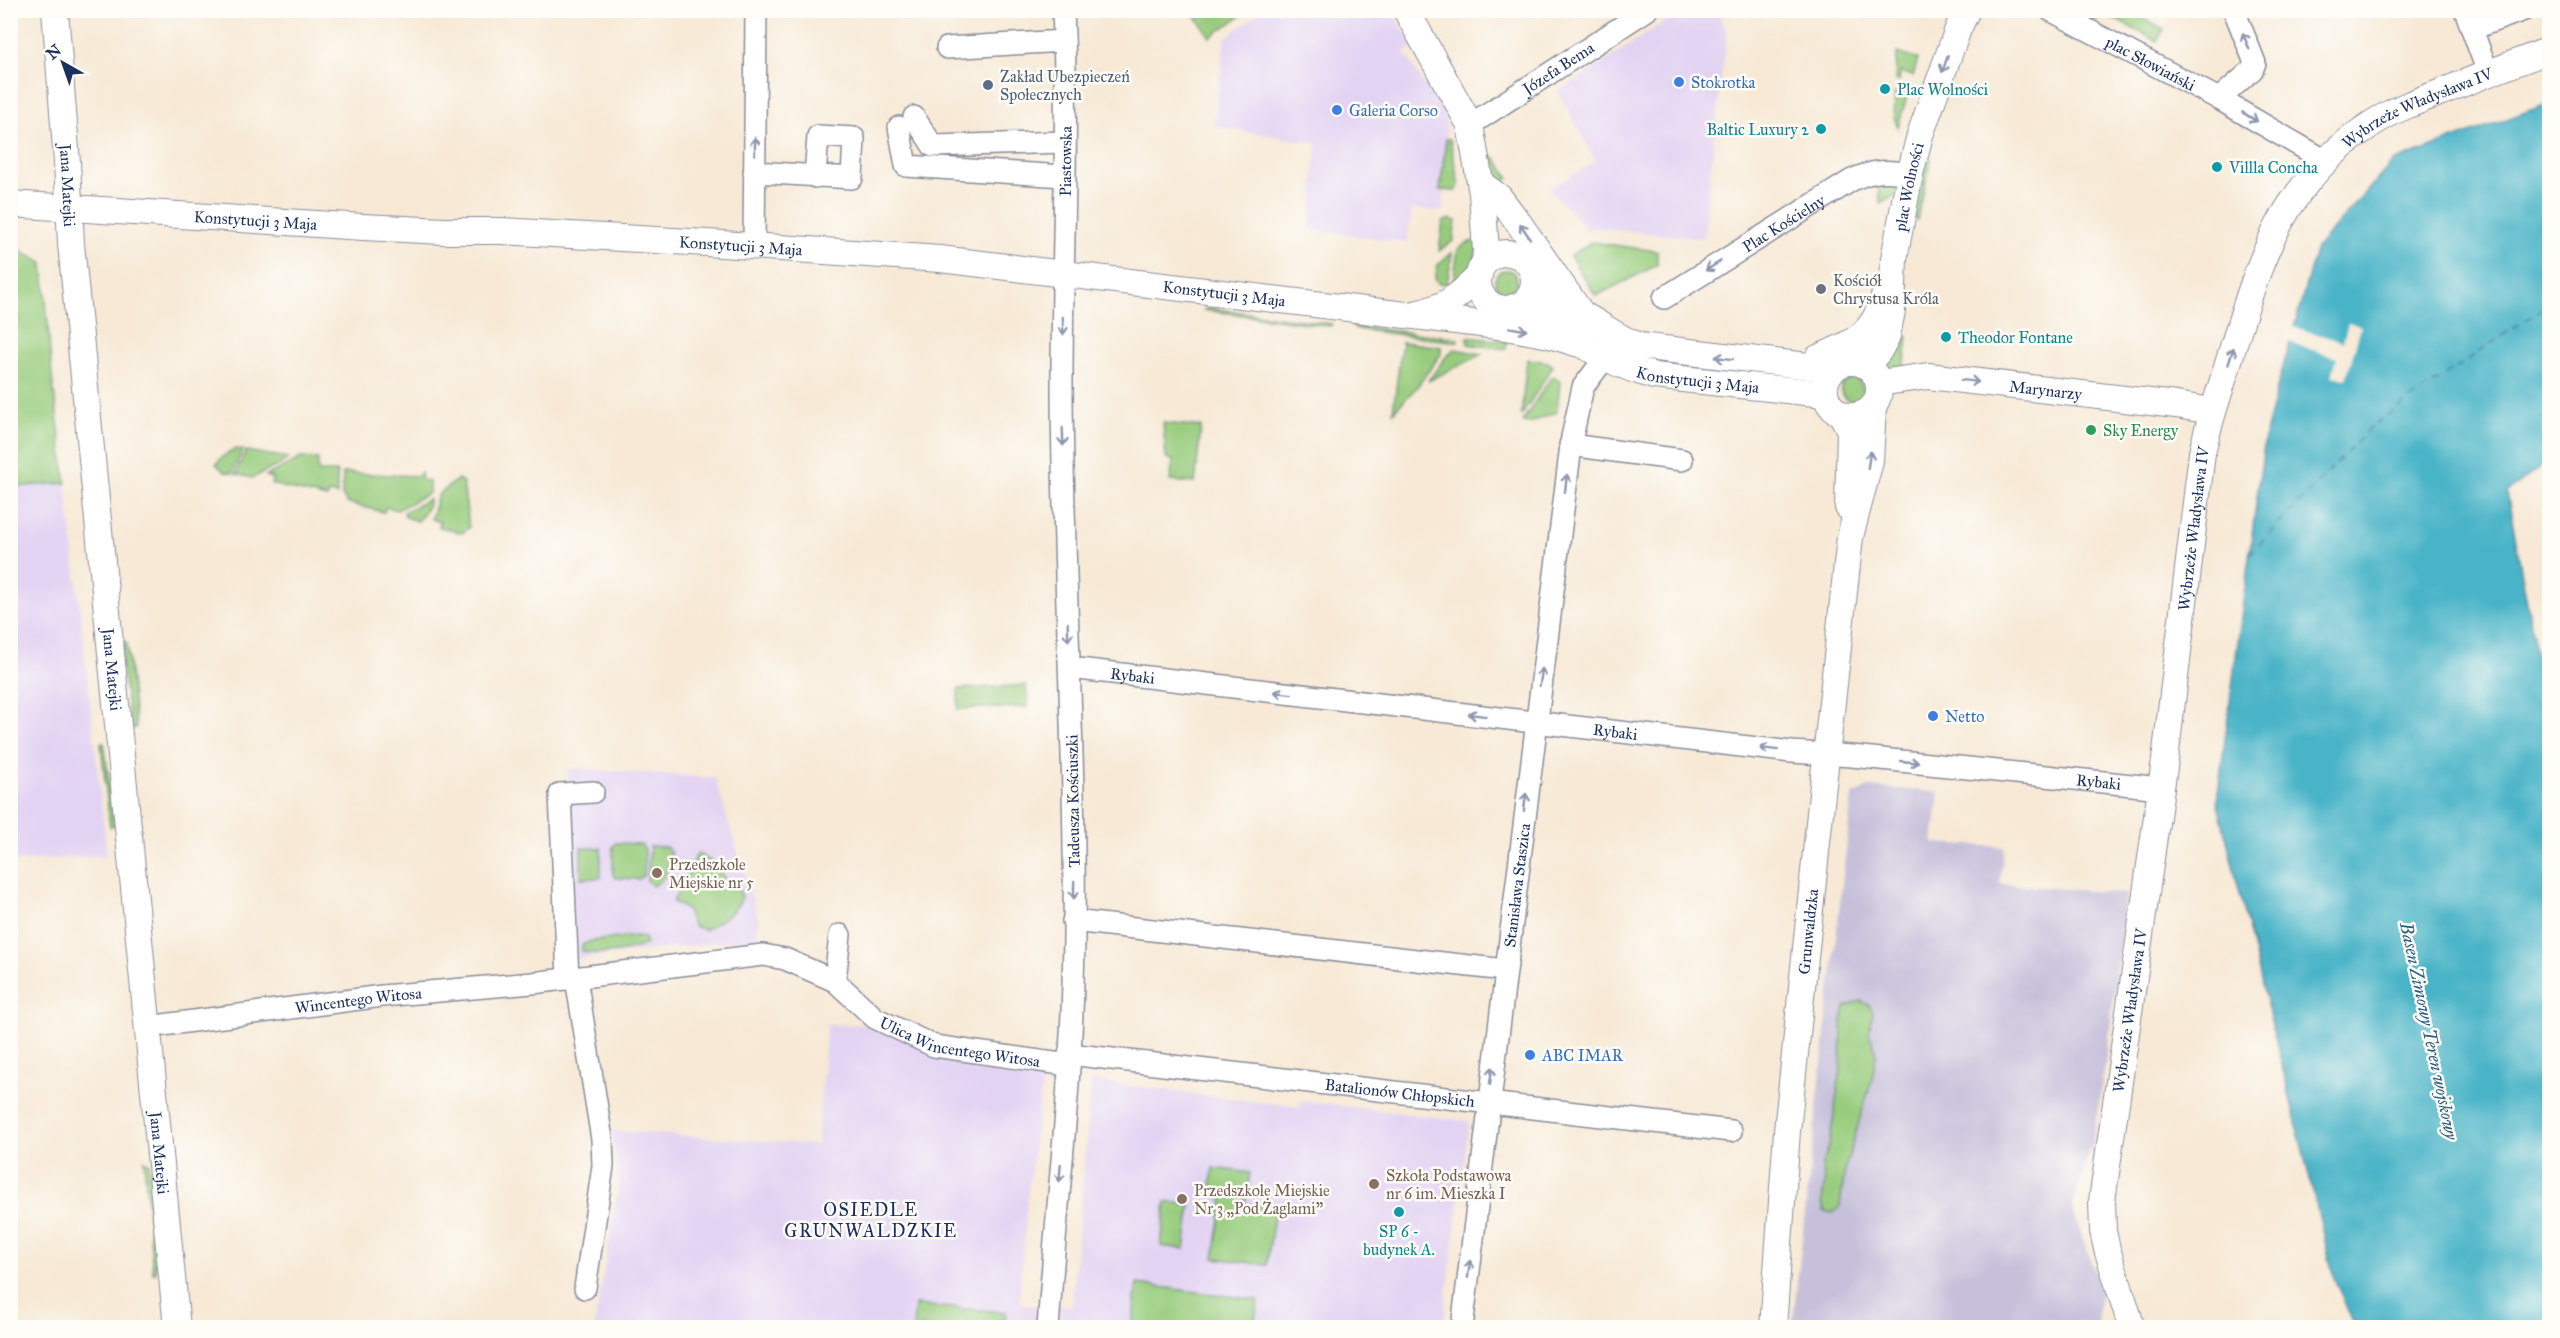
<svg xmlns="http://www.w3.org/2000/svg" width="2560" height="1338" viewBox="0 0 2560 1338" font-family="'IM FELL Great Primer',serif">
	<rect width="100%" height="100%" fill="#fdfcf7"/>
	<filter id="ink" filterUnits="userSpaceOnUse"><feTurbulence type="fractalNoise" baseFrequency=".0167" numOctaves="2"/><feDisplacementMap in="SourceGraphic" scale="12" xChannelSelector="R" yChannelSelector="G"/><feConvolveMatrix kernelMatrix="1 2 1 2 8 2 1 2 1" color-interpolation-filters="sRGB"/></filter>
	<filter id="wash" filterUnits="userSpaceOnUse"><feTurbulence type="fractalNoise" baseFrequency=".008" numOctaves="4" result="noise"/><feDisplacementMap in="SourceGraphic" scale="24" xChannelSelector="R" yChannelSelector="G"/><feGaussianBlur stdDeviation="1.35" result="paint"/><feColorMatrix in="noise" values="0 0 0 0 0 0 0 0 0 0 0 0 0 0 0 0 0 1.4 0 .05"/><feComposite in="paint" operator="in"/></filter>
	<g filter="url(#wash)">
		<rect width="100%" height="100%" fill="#f7e9d5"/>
		<g fill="#e3d3f3">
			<path d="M1262,11H1392L1413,47L1405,52L1425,87L1433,83L1440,99L1446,122L1447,151L1450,152L1442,212L1412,208L1407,243L1310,229L1317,143L1214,126L1225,38Z"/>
			<path d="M1681,11H1717L1727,33L1713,147L1704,238L1595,228L1583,230L1584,225L1549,189L1596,161L1558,92Z"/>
			<path d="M66,483L107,855L11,862V487Z"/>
			<path d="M568,768L715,778L758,918V938L574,959Z"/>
			<path d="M827,1024L897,1026L1044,1066L1028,1192L1019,1302L1033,1307L1034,1305L1072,1306L1091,1081L1300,1107L1301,1101L1469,1121L1443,1327L594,1328L619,1184L612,1131L817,1145Z"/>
		</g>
		<path fill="#c6c0da" d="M1868,787L1939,792L1933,843L2004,847L2000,884L2126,894L2107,1053L2092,1144L2072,1208L2101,1289L2097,1327L1792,1328L1852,796Z"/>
		<g fill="#98cc7d" stroke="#5a7e6e" stroke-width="1.5">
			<path d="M1192,11H1248L1210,37Z"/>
			<path d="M2075,11H2129L2164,29L2157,41L2107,15L2093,21Z"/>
			<path d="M1897,53L1918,59L1913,76L1901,72L1899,81L1895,80Z"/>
			<path d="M1895,93L1907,96L1898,127L1894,117Z"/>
			<path d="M1446,139H1450L1459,186L1456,191L1440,190Z"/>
			<path d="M1926,154L1931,159L1917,220L1911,217Z"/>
			<path d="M1487,156L1496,158L1509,178L1501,185L1488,164Z"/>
			<path d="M1879,178L1891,182L1896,189V195L1880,204Z"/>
			<path d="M1450,219L1456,221L1453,241L1439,251L1443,222Z"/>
			<path d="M1478,240L1475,261L1467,277L1453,284L1458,249L1467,243Z"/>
			<path d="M1591,242L1657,251V265L1596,296L1570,256Z"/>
			<path d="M11,245L43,263L52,376L66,483L11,487Z"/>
			<path d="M1452,253L1447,284L1438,283L1435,279L1438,265Z"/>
			<circle cx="1506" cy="281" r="11"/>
			<path d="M1536,300L1770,373L1769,379L1671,368L1626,358Z"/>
			<path d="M1209,308L1217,309L1332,324L1330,326L1203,310Z"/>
			<path d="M1353,326L1457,338L1458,342L1356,329Z"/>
			<path d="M1896,329L1908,336L1904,371L1885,373L1880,367Z"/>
			<path d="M1468,337L1507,341L1506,349L1468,344Z"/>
			<path d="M1402,342L1441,347V354L1416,388L1393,412Z"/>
			<path d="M1454,349L1482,354L1428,381L1445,358Z"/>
			<path d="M1527,359L1548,362L1553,366L1521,416Z"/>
			<path d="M1555,377L1560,382L1557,412L1530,423L1522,422L1550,379Z"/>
			<circle cx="1852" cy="390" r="11"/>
			<path d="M1163,423L1201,427L1195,483L1170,481L1173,460L1166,458Z"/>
			<path d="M236,449L243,450L232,473L225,472L216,464L225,455Z"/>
			<path d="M246,451L288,458L281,464L252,478L235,474Z"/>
			<path d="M301,458L318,459V472H337V495L329,493L327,498L271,484L273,479L266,476Z"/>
			<path d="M421,471L422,481H429V493L397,510L386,507L384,512L347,503L342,495L343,473L420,476Z"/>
			<path d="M458,479L463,482L469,528L462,533L439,527L440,522L431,519L438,495Z"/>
			<path d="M429,499V505L418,521L405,517L404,512Z"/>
			<path d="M127,643L136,728L131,729L122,668L123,644Z"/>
			<path d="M1026,685L1028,707L958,709V689Z"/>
			<path d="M101,743H104L115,825L110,827Z"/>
			<path d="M616,843L641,844L645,849L644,875L639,879L616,878L613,875V846Z"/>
			<path d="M650,846L666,847L671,853C669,868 668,878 653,886L647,881Z"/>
			<rect x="581" y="848" width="20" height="30"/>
			<path d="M698,853L706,859L719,865L726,884L739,890L742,896C739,911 717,923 704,930L693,926L686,909L673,902Z"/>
			<path d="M636,936L645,938L646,944C628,952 600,956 582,951V945L591,941Z"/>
			<path d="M1861,1001L1869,1005L1873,1013L1869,1032L1876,1055L1872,1079L1845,1168L1840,1206L1833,1213L1824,1211L1822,1201L1825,1182L1822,1164L1829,1147L1841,1068L1842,1022L1845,1007Z"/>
			<path d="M144,1160L149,1163L157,1238L156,1273H153Z"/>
			<path d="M1213,1168L1250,1173L1245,1204L1275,1208L1267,1265L1214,1258L1223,1198L1210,1196Z"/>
			<path d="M1166,1202L1191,1205L1185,1249L1161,1246Z"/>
			<path d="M1137,1284L1258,1300L1254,1327H1132Z"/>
			<path d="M915,1305L1006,1312L1004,1327H913Z"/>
		</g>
		<path fill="#4ab4c7" stroke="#327292" stroke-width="1.5" d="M2549,103V461L2507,492L2549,724V1327H2355L2334,1278L2217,800L2266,429L2316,248L2393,162Z"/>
		<path fill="#f7e9d5" d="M2348,323L2361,326L2346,379L2332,376L2337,358L2286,341L2291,326L2343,342Z"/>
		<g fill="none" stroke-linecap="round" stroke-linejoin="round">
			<path stroke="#2b5e83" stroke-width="1.5" stroke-dasharray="8 6" stroke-linecap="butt" d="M2249,555L2373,425L2550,303"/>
		</g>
	</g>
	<g filter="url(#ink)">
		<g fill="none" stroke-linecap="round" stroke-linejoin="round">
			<defs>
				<g id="minor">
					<path id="s1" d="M2050,10L2219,99L2326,161"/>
					<path d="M2465,10L2488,73"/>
					<path d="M2472,29L2524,10"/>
					<path d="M947,48L1064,41"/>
					<path d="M2219,99L2252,70L2255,63L2234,10"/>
					<path d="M914,117L933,146L1065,142"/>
					<path id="s2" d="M1470,125L1647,10"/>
					<path d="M899,127L906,166L1064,176"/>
					<path d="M754,172L852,178L854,138L818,136L815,177"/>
					<path d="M754,246L756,10"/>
					<path id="s3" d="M1664,298L1852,180C1873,170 1888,170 1910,174"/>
					<path d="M1570,445L1682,460"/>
					<path id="s4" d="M1070,668L1792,752L1852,756L2161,788"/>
					<path d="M1073,921L1505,970"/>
					<path d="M576,978L602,1139L603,1166L585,1288"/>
					<path d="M568,979L560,794L593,792"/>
					<path id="s5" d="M835,981L875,1018L934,1046L1068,1065"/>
					<path id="s6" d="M148,1027L382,996L532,983L763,955L785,959L835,981L840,935"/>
					<path id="s7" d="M1069,1054L1731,1131"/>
					<path id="s8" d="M1048,1328C1056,1213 1070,1099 1073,984C1079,783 1062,582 1062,381C1062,258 1069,134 1063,10"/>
					<path id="s9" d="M1462,1328L1572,437L1583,387L1605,358"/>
				</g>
				<g id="tertiary">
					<path id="s10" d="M55,10L67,162L71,244L177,1328"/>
					<path d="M1406,10L1470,125L1482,193L1486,251L1485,262"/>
					<path d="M1481,184L1499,197L1518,222L1581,313"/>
					<path id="s11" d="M10,204L363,227L444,231H502L707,243L940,259L1506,327L1550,335L1583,345"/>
					<circle cx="1506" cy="281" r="28"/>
					<path d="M1534,279C1549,304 1558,303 1581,314C1601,324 1617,338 1639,346L1834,369"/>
					<path id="s12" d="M1514,307C1541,313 1560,330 1582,344C1605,359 1628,369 1654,376L1825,394"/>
					<path d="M1415,314C1446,307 1457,298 1479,276"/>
					<path d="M1818,358C1852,343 1873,336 1884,297"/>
					<circle cx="1852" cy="389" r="27"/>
					<path id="s13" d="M1866,366L1879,351L1887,336L1892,311L1894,259L1910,174L1920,135L1958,29L1967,10"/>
					<path id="s14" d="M1879,383L1928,376L2176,405L2212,411"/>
					<path d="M1842,415L1850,431L1848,507"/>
					<path id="s15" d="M1773,1328L1787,1131L1822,794L1850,537L1870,461L1873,407"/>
					<path id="s16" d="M2132,1328L2107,1249L2103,1231L2102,1201L2165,760L2202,453C2209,420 2221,389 2230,357C2260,259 2281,183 2373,123C2395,109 2420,100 2444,91C2479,77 2514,63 2550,50"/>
				</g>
			</defs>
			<use href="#minor" stroke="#898c9a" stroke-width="24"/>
			<use href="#tertiary" stroke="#898c9a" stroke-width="28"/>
			<use href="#minor" stroke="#fff" stroke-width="21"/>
			<use href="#tertiary" stroke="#fff" stroke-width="26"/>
		</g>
		<defs><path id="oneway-shaft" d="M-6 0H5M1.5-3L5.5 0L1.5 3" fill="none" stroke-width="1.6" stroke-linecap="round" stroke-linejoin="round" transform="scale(1.5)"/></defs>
		<g stroke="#8d97ae">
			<use href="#oneway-shaft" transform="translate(2246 41) rotate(-112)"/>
			<use href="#oneway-shaft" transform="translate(1945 64) rotate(109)"/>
			<use href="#oneway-shaft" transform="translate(2250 117) rotate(31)"/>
			<use href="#oneway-shaft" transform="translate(755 146) rotate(-90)"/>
			<use href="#oneway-shaft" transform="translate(1525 231) rotate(-124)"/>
			<use href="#oneway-shaft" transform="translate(1713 266) rotate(148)"/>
			<use href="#oneway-shaft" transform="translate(1063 326) rotate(89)"/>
			<use href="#oneway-shaft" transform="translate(1518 329) rotate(10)"/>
			<use href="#oneway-shaft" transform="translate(2231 356) rotate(-73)"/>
			<use href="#oneway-shaft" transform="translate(1724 358) rotate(-173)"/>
			<use href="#oneway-shaft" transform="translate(1970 381) rotate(7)"/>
			<use href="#oneway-shaft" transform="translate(1063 437) rotate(88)"/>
			<use href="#oneway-shaft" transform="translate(1869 460) rotate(-81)"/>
			<use href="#oneway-shaft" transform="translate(1566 483) rotate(-83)"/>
			<use href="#oneway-shaft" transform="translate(1068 632) rotate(88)"/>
			<use href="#oneway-shaft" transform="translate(1541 677) rotate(-82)"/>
			<use href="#oneway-shaft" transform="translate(1283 693) rotate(-173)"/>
			<use href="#oneway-shaft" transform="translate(1477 715) rotate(-173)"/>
			<use href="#oneway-shaft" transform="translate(1769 749) rotate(-173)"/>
			<use href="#oneway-shaft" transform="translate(1910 762) rotate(6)"/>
			<use href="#oneway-shaft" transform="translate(1525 802) rotate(-83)"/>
			<use href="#oneway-shaft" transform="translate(1074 890) rotate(91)"/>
			<use href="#oneway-shaft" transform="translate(1491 1076) rotate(-83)"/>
			<use href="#oneway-shaft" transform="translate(1060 1173) rotate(95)"/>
			<use href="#oneway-shaft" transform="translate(1469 1269) rotate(-83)"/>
		</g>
	</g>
	<g fill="#3f7fe0" stroke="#fdfcf7" stroke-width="2">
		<circle cx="1679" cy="82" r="6"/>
		<circle cx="1337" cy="110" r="6"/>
		<circle cx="1933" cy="716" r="6"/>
		<circle cx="1530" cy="1055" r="6"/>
	</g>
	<circle fill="#5c6f8a" stroke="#fdfcf7" stroke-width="2" cx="988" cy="85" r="6"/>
	<g fill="#0f9aa8" stroke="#fdfcf7" stroke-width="2">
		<circle cx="1885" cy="89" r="6"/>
		<circle cx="1821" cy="129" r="6"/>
		<circle cx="2217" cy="167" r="6"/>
		<circle cx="1946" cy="337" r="6"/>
		<circle cx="1399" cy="1212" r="6"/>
	</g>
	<circle fill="#6b7280" stroke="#fdfcf7" stroke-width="2" cx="1821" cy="289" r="6"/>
	<circle fill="#2e9e5b" stroke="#fdfcf7" stroke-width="2" cx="2091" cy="430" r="6"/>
	<g fill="#8d6e63" stroke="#fdfcf7" stroke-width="2">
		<circle cx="657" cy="873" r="6"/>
		<circle cx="1374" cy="1184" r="6"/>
		<circle cx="1182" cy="1199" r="6"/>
	</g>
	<g text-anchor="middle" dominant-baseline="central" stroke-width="5" stroke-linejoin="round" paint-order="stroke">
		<g font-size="16" fill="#1b2f5e" stroke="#fdfcf7">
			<text stroke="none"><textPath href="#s1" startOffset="114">plac Słowiański</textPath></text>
			<text stroke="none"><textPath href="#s2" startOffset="105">Józefa Bema</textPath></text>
			<text stroke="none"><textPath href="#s16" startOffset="1314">Wybrzeże Władysława IV</textPath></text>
			<text stroke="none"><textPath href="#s8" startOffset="1168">Piastowska</textPath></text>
			<text stroke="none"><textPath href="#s10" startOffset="176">Jana Matejki</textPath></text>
			<text stroke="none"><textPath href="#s13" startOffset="188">plac Wolności</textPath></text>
			<text stroke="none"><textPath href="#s11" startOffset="246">Konstytucji 3 Maja</textPath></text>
			<text stroke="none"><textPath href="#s3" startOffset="141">Plac Kościelny</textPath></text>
			<text stroke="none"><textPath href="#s11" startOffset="732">Konstytucji 3 Maja</textPath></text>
			<text stroke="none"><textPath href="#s11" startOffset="1218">Konstytucji 3 Maja</textPath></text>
			<text stroke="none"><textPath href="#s12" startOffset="201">Konstytucji 3 Maja</textPath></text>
			<text stroke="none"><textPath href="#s14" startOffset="168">Marynarzy</textPath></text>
			<text stroke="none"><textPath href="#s16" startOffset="810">Wybrzeże Władysława IV</textPath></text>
			<text stroke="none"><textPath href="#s10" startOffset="662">Jana Matejki</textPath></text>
			<text stroke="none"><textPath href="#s4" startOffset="63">Rybaki</textPath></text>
			<text stroke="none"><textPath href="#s4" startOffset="549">Rybaki</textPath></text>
			<text stroke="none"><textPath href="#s4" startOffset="1035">Rybaki</textPath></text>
			<text transform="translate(1073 801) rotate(-91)">Tadeusza Kościuszki</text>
			<text stroke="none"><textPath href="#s9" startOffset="446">Stanisława Staszica</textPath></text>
			<text stroke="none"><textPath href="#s15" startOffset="398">Grunwaldzka</textPath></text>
			<text stroke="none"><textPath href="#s6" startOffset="212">Wincentego Witosa</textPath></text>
			<text stroke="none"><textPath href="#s16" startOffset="324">Wybrzeże Władysława IV</textPath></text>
			<text stroke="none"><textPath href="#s5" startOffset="144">Ulica Wincentego Witosa</textPath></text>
			<text stroke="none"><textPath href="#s7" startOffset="333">Batalionów Chłopskich</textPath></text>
			<text stroke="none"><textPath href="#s10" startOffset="1148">Jana Matejki</textPath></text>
		</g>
		<g font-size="16" fill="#4e5e75" stroke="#fdfcf7" text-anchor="start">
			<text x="1000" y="76">Zakład Ubezpieczeń<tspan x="1000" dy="18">Społecznych</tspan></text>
		</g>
		<g font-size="16" fill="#366cbe" stroke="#fdfcf7" text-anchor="start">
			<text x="1691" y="82">Stokrotka</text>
			<text x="1349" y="110">Galeria Corso</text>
			<text x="1945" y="716">Netto</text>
			<text x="1542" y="1055">ABC IMAR</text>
		</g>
		<g font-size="16" fill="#0d838f" stroke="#fdfcf7" text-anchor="start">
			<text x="1897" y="89">Plac Wolności</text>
			<text x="1809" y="129" text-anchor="end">Baltic Luxury 2</text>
			<text x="2229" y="167">Villla Concha</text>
			<text x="1958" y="337">Theodor Fontane</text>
			<text x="1399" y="1231" text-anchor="middle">SP 6 -<tspan x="1399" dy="18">budynek A.</tspan></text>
		</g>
		<g font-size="16" fill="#5b616d" stroke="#fdfcf7" text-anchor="start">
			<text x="1833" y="280">Kościół<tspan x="1833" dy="18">Chrystusa Króla</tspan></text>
		</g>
		<g font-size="16" fill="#27864d" stroke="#fdfcf7" text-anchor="start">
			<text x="2103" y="430">Sky Energy</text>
		</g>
		<g font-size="16" fill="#785e54" stroke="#fdfcf7" text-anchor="start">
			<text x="669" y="864">Przedszkole<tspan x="669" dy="18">Miejskie nr 5</tspan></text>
			<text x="1386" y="1175">Szkoła Podstawowa<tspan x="1386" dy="18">nr 6 im. Mieszka I</tspan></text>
			<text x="1194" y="1190">Przedszkole Miejskie<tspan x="1194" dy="18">Nr 3 „Pod Żaglami"</tspan></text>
		</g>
		<g font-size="18" font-style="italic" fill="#2b5e83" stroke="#fdfcf7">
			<text transform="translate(2429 1031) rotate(78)">Basen Zimowy Teren wojskowy</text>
		</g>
		<g font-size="18" letter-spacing="1.5" fill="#1b2f5e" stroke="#fdfcf7">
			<text x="871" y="1210">OSIEDLE<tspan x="871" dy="21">GRUNWALDZKIE</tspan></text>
		</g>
	</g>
	<rect width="2560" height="1338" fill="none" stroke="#fdfcf7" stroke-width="36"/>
	<g transform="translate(63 63) rotate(320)" stroke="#fdfcf7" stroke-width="4.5" paint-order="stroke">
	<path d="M0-4.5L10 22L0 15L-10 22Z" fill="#1b2f5e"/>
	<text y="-9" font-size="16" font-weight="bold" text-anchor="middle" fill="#1b2f5e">N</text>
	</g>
</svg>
